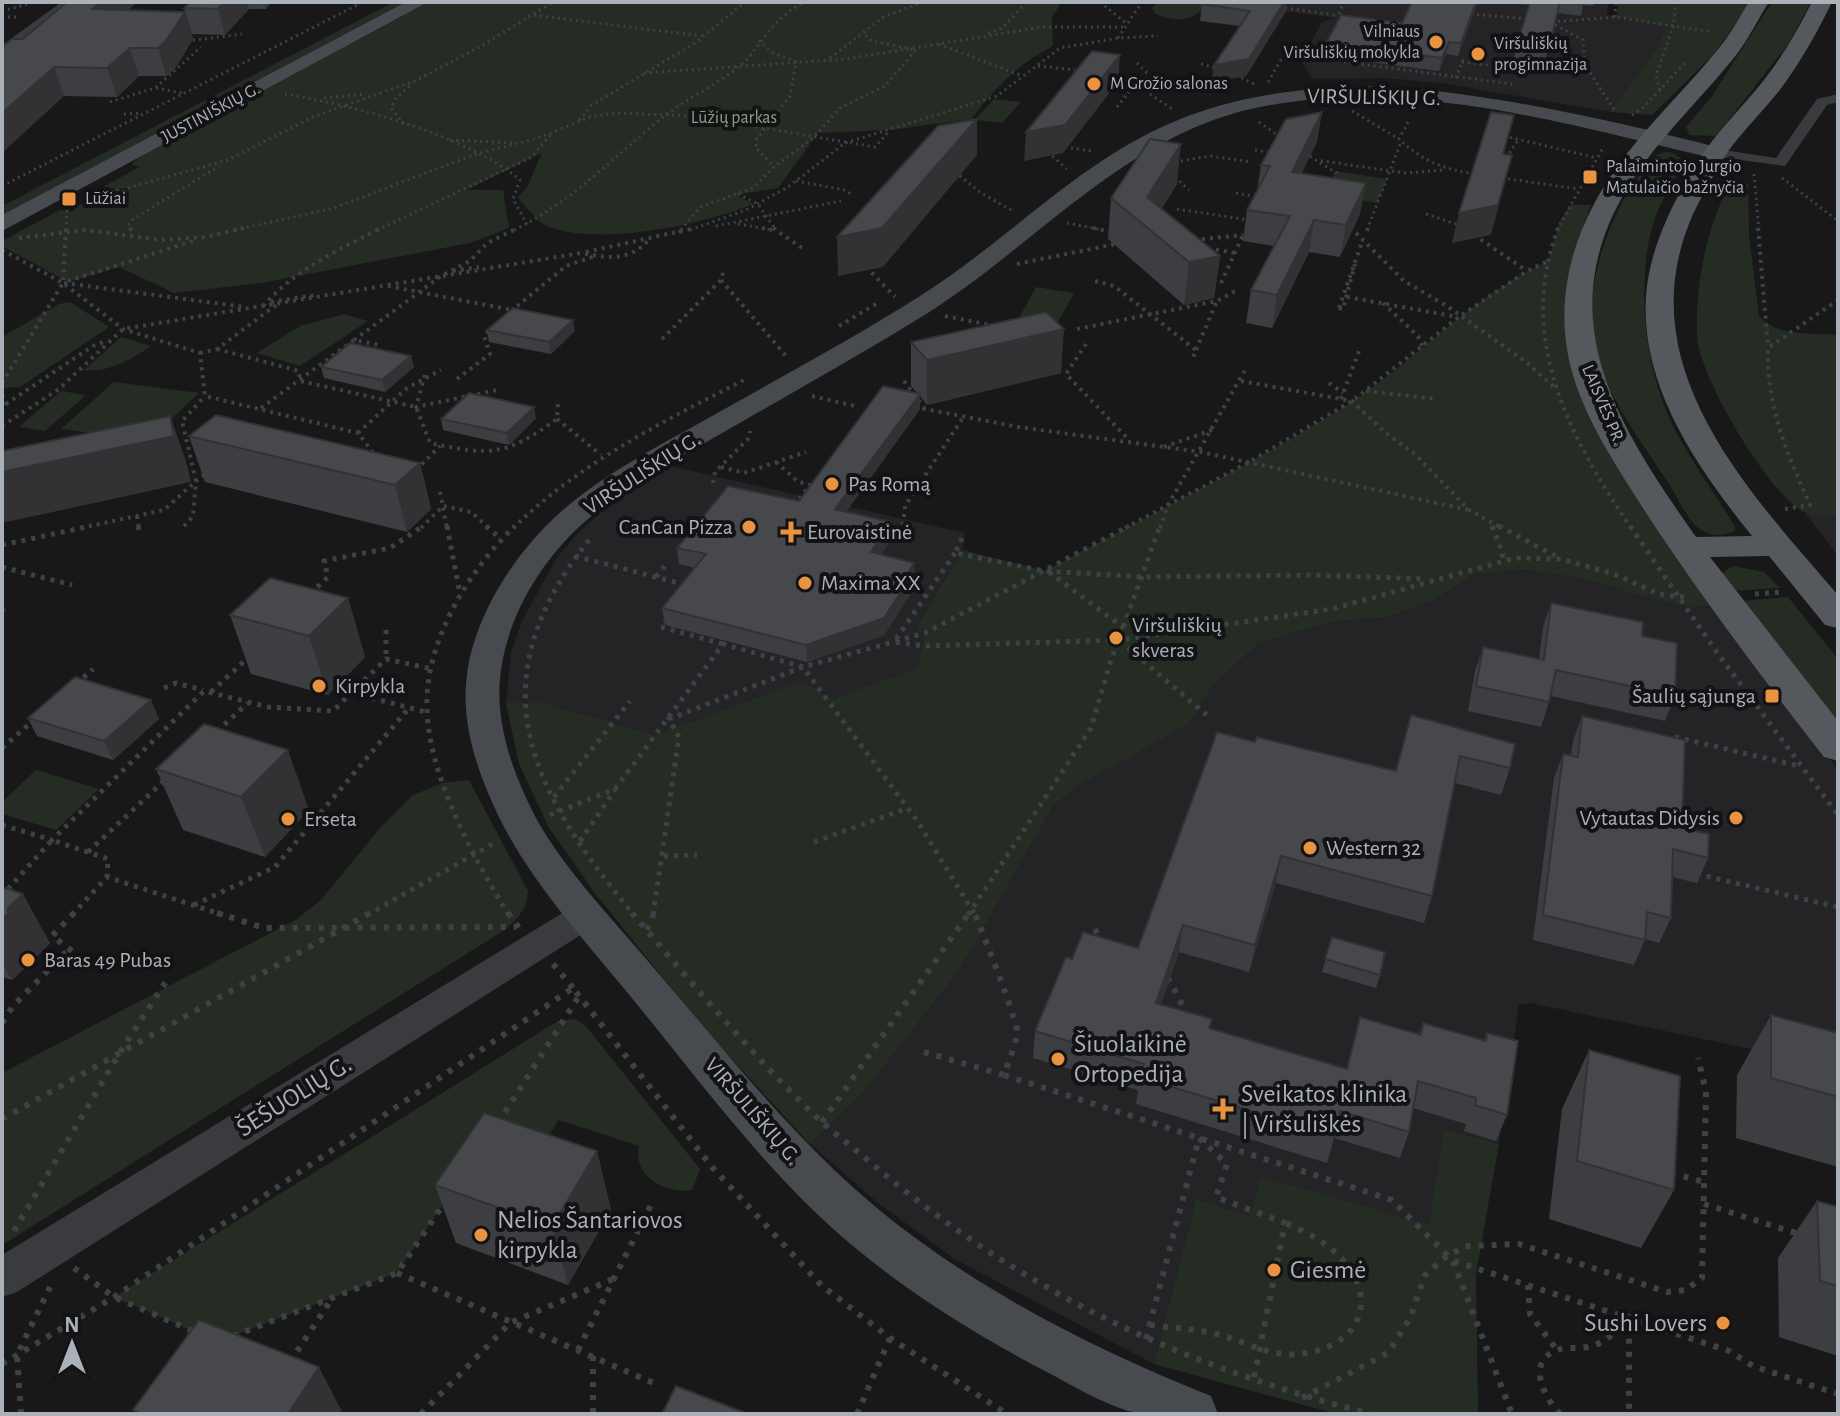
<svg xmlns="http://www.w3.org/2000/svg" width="1840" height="1416" viewBox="0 0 1840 1416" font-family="'Alegreya Sans',sans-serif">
	<rect width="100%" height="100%" fill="#181819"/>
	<g fill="#242426">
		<path d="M1217,2H1608L1607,15L1668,27L1655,51L1610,112L1442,83L1384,78L1313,79L1301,61L1322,22L1336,18Z"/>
		<path d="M665,465L965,533L963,550L914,629L925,633L918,667L833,699L802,681L655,735L545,703H506L511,652L523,619L556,559L577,534L605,509Z"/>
		<path d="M1805,513L1838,515V556Z"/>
		<path d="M1522,570L1575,577L1661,601L1692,607L1713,606L1838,770V1067L1530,1003L1519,1005L1499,1144L1444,1129L1430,1226L1261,1176L1249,1216L1196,1199L1154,1364L956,1260L878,1203L810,1144L862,1094L959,971L1053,806L1076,786L1189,724L1212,686L1259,643L1336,621L1385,618L1432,601L1475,574Z"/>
	</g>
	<g fill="#242c24">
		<path d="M394,2H410L2,217V206Z"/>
		<path d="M428,2H1062L1052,17L1053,46C1014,67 998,86 971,119L890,130L818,133L778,188L736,195L753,204C702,225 601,246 549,227C538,223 526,206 518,198L528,185L542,153L466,190H503L509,228L470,243L261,283L174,293L119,267L68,282L2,246V241L60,210L71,212L108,184L140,167L131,164L147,152Z"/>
		<path d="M1157,2H1209C1196,21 1177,23 1156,14L1152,8Z"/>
		<path d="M1618,2H1751L1714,54L1652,115L1610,112L1655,51L1667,27L1617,17Z"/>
		<path d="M1772,2H1811L1788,44L1716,136L1690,135L1686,127L1712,96Z"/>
		<path d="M994,99L1021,102L1002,123L975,120Z"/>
		<path d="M1670,152L1685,160C1673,183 1657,206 1651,231C1636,298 1646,379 1680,439C1697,469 1717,497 1735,527V531C1722,538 1705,536 1695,525C1685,514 1677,497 1669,484C1644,445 1605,395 1595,350C1583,295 1603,232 1632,186C1642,171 1650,151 1670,152Z"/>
		<path d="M1335,171L1387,179L1377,203L1324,195Z"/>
		<path d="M1738,179L1748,184L1749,234L1759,316C1777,337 1812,333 1838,335V515C1826,515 1812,517 1802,511C1767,491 1698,375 1697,335C1695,284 1707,224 1732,180Z"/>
		<path d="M1570,205H1591C1573,254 1563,287 1568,340L1713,606L1692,607L1661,601L1575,577L1522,570L1475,574L1432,601L1385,618L1336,621L1259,643L1212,686L1189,724L1077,786L1053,806L959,971L862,1094L810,1144L705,1030L594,892L549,828L519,764L506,703H545L655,735L802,681L833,699L918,667L925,633L914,630L963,550L1045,571C1147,516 1252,465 1350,403C1418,359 1473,295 1548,261L1560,221Z"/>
		<path d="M1036,287L1074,293L1057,324L1019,318Z"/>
		<path d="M70,302L109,327L20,387L2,388V337L59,304Z"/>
		<path d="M344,314L368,321L300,366L257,353L300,326Z"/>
		<path d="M121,337L151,346C132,359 108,373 84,370Z"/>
		<path d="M114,382L199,393L149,440L61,429Z"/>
		<path d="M61,391L86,395L45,431L19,427Z"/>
		<path d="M1733,566L1764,572L1780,588L1732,591L1722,573Z"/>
		<path d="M1788,597L1838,659V726L1740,601Z"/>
		<path d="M36,770H37L99,789L56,830L2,814V802Z"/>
		<path d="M469,780L528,891C527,909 519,917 506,929L2,1245V1073L297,919L321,900L380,828L413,795L442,783Z"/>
		<path d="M574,1019L585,1025L700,1169L692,1190C666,1195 632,1176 639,1146L559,1120L532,1163L482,1147L397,1273L218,1342L114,1297L558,1021Z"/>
		<path d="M1444,1129L1499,1144L1476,1274L1478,1414H1336L1154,1364L1196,1199L1249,1216L1261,1176L1429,1225Z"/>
	</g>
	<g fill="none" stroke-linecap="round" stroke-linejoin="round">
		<g stroke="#3f4245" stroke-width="3" stroke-dasharray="2 4" stroke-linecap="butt">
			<path d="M1100,2L1127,24"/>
			<path d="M1279,7L1335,15"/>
			<path d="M2,11L35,2"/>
			<path d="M1339,14L1344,2"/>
			<path d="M1471,14L1528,19"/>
			<path d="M534,15L702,36"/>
			<path d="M2,17H17"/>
			<path d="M1615,17L1616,2"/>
			<path d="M1550,22L1583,40L1585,65L1615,111"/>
			<path d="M1552,22L1615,17L1713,32"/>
			<path d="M988,33L1002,28L1027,2"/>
			<path d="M1118,38L1142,2"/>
			<path d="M759,40L771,52L796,62L790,96L756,140V148L774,167"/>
			<path d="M187,41L242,34"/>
			<path d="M939,44L1022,76"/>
			<path d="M830,58L885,16L924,2"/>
			<path d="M1462,62L1553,73L1585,65"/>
			<path d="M1137,63L1147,73"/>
			<path d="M1201,64L1219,69"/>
			<path d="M1038,66L1075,70"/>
			<path d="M644,73L846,59L1042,27H1125"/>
			<path d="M1236,75L1256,85"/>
			<path d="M1456,78L1464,57"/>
			<path d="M1268,82L1281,60L1292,55L1512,84"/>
			<path d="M1135,84L1174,110"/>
			<path d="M156,88L182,93"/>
			<path d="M1660,90L1656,76L1673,27L1676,2"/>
			<path d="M285,94C355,106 465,134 520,180L513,199L527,224"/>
			<path d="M324,98L366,94"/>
			<path d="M110,102L155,88L201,47"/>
			<path d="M1117,107L1135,84L1129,76"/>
			<path d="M1352,111L1399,139"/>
			<path d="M124,114L142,113"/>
			<path d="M1632,115L1644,107L1685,63"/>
			<path d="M579,120L592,105L695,43L745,2"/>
			<path d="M1259,122L1280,137"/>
			<path d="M1408,122L1399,139C1422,161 1445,170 1476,174"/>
			<path d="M404,124L391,108L396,98L413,83"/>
			<path d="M1504,136L1597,158"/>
			<path d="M450,140L512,143"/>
			<path d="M1065,147L1091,151"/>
			<path d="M1255,150L1272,153"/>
			<path d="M1048,152L1067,169"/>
			<path d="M1305,153L1316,160L1405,173L1444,170"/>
			<path d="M1506,158L1519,139"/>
			<path d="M1175,162L1210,156L1252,162"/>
			<path d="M1320,163L1337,173L1334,183"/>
			<path d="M955,172L981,193L1013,211"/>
			<path d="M1754,174L1759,230"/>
			<path d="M1175,177L1189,190"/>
			<path d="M1502,178L1579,189"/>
			<path d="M1782,178L1838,221"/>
			<path d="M796,181L845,190L851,194"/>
			<path d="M2,186L363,2"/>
			<path d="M1236,193L1258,197"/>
			<path d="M738,194L758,204L776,230"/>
			<path d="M99,196L228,160L313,117L417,80L483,45L553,2"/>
			<path d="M1177,209L1249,220"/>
			<path d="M1426,214L1459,225"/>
			<path d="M1067,223L1103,230"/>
			<path d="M738,224L772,230"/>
			<path d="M716,226L841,201"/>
			<path d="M66,230L67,210"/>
			<path d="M131,230L128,225L132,220L219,166"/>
			<path d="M235,230L334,208L476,154L538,138L590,117L615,113L692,116L875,147L889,131"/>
			<path d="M377,230L532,157L551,134"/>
			<path d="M514,230C573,202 616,154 667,114C689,97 730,78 748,58C769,33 773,20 804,2"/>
			<path d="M681,230L700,207L753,188L774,167L813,138L840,108L885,86L916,50L872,41L864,34"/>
			<path d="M690,230L746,210L788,187L845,143L997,96L1060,48L1118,38L1158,36"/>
			<path d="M1367,230L1401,142"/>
			<path d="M1557,230L1604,146"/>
		</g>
		<g stroke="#3f4245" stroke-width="4" stroke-dasharray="3 5" stroke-linecap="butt">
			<path d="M130,228L134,235"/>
			<path d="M762,228L772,230"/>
			<path d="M773,228L805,250"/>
			<path d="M1093,228L1112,232"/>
			<path d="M1558,228C1516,340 1570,437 1631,528"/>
			<path d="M1758,228L1768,347"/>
			<path d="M1367,231L1368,228"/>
			<path d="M679,233L683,228"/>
			<path d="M1356,233L1404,281L1447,306L1526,362L1554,387"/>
			<path d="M1474,235L1527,271"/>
			<path d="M19,238L86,230L161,240L205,237L244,228"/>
			<path d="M1194,240L1243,235"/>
			<path d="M1208,248L1235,253"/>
			<path d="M2,250L63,283L123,329L200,353L205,396L358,433L374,454"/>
			<path d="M586,252L695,228"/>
			<path d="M1017,264L1121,243"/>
			<path d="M866,267L895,297"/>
			<path d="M453,271L479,267"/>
			<path d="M721,280L787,357"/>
			<path d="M68,281L196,240"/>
			<path d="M1095,281L1114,286L1196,350L1192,360"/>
			<path d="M64,283L245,307"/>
			<path d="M1221,283L1244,233"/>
			<path d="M388,286L512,310"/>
			<path d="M1347,297L1458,317"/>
			<path d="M271,302L316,295"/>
			<path d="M1383,303L1418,336L1422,346"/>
			<path d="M263,306C295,270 338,250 381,228"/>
			<path d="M1339,308L1362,242"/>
			<path d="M1339,308L1343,309L1355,264"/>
			<path d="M511,311L566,266L595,256"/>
			<path d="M945,316L990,325"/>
			<path d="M839,326L876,304"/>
			<path d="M1077,329L1217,301L1237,290"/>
			<path d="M662,339L721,280L724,269"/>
			<path d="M354,340L441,276L470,261L487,243L518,228"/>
			<path d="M1086,344L1066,374L1130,441"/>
			<path d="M217,349L299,371L300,381L416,407L430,443C492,456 505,456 557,419L558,402"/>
			<path d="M1196,350L1217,301"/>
			<path d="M200,353L217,349L276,305"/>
			<path d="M425,375L416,407L497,390"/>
			<path d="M457,379L490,354L484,336L491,328"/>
			<path d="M904,381L924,408"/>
			<path d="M1241,381L1352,401L1386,433L1416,455L1469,510L1502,528"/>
			<path d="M2,383L63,283L66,228"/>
			<path d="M1329,383L1343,393"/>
			<path d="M1366,391L1436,399"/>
			<path d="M2,395L6,404L2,410"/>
			<path d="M812,396L859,407"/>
			<path d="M1341,399L1359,351"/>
			<path d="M6,404L93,346L106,341"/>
			<path d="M915,407L1018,427L1201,452L1469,510"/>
			<path d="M261,408L354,340L380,345"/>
			<path d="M557,419L601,455"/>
			<path d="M2,426L59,389L123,329L581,253C610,258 627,262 649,240"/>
			<path d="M358,433L407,388L441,370"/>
			<path d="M1164,447L1212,430"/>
			<path d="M776,462L797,481L810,485L797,502"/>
			<path d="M721,467L744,473L806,452"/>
			<path d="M416,470L440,446"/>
			<path d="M713,483L715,472L749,438L750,431"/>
			<path d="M440,492L447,528"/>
			<path d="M1785,509L1810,505C1787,454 1766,405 1768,348L1838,300"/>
			<path d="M137,516L139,528"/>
			<path d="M903,525L905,506L964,416"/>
			<path d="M184,526L193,516L196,481L208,472"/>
			<path d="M81,528L164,510L196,481L182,421L205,396"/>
			<path d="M421,528L443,506L471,512L489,528"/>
			<path d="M513,528C580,463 662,422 744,380"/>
			<path d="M1125,528L1249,462L1352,401L1459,317L1527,271L1548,261"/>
			<path d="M1160,528L1168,505L1245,370"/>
		</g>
		<g stroke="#3f4245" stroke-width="5" stroke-dasharray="4 6" stroke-linecap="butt">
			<path d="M138,526L139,531"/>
			<path d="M447,526L460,594"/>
			<path d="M486,526L501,539"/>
			<path d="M1492,526L1503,554L1500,561"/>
			<path d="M1499,526L1557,557"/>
			<path d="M1630,526L1718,654L1838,815"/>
			<path d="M962,538L955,553L1044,571L1144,577L1315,575L1426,579"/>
			<path d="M589,540C475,683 529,789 634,915"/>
			<path d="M2,545L91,526"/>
			<path d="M955,553L894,642L924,646L1119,640L1332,609L1515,558L1561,559L1614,574L1659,594L1689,598"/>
			<path d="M575,556L686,585"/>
			<path d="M2,567L72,585"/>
			<path d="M1049,572L1124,628"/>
			<path d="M656,577L668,562"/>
			<path d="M310,594L328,577L324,561L390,548L423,526"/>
			<path d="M1755,594L1781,592"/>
			<path d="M667,619L661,627L723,644"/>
			<path d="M386,630V659"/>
			<path d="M1120,641L1210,718"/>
			<path d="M76,684L93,669"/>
			<path d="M164,688L176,683L203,690"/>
			<path d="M211,692L251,655"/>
			<path d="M352,693L426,712"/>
			<path d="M217,731L248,703"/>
			<path d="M1675,737L1799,766"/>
			<path d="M2,748L35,719"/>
			<path d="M554,797L630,701"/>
			<path d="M550,815L615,789L723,644L803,667L918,822L975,915"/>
			<path d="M2,825L52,840L204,691L268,707L333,711L386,659L432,669"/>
			<path d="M580,841L615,790"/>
			<path d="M814,842L908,808"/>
			<path d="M88,852L166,779"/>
			<path d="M664,856L697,855"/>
			<path d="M1697,874L1838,907"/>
			<path d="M8,889L52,840L108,859L107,877"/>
			<path d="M194,905L275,867L408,709"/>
			<path d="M72,915L107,877L223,915"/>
			<path d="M367,915L498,841"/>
			<path d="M509,915C474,860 429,776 427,710C424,643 468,571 515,526"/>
			<path d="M653,915L679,737L669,719L803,667L925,633L1129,526"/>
			<path d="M968,915L1091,728L1110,663L1160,526"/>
		</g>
		<g stroke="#3f4245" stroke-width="6" stroke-dasharray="5 8" stroke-linecap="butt">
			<path d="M217,913L264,928L516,927"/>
			<path d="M508,913L519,928"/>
			<path d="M632,913C689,980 748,1050 811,1112C830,1130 851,1146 871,1163C1024,1293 1177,1364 1371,1414"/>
			<path d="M1095,929L1100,942"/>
			<path d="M647,930L654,913"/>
			<path d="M72,951L52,936L74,913"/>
			<path d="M553,964L573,988"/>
			<path d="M1166,979L1170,981L1187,1014"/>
			<path d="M2,1023L13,1006L69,949"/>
			<path d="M924,1052L1004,1075C1008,1062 1016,1046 1017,1032C1018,1023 980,924 974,913"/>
			<path d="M1004,1075L1392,1200L1453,1261L1512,1414"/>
			<path d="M2,1119L370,913"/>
			<path d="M822,1122L969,913"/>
			<path d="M498,1123L579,996"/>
			<path d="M1671,1173L1704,1182"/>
			<path d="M1704,1204L1802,1235"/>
			<path d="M14,1231L119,1054L169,977"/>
			<path d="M1454,1261L1729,1351L1753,1366L1838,1394"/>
			<path d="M74,1268L114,1297L195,1332"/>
			<path d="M397,1273L656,1384"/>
			<path d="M1528,1285L1530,1314L1557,1350"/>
			<path d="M1150,1325C1175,1328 1200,1329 1223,1336C1243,1341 1262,1352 1283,1354C1323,1358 1374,1333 1358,1285C1347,1253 1314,1235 1285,1223"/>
			<path d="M233,1336L397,1273L445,1202"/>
			<path d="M1146,1339L1199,1138L1227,1164L1216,1197L1285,1223L1254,1378"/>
			<path d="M578,1350L652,1203"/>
			<path d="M593,1356V1414"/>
			<path d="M290,1362L331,1300"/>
			<path d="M2,1364L114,1297L573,988L712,1167L821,1285L890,1338L1007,1414"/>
			<path d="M1302,1398L1388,1353L1410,1318L1425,1275L1448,1255L1468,1246L1519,1244L1667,1292L1686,1290L1702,1278L1706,1092L1698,1058"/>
			<path d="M21,1414L17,1355L50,1287"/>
			<path d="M421,1414L510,1323L613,1279"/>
			<path d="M857,1414L890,1338"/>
			<path d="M1560,1414C1545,1399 1525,1362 1557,1350C1568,1346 1583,1350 1595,1345C1609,1340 1619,1328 1629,1317V1414"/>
		</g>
		<path fill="#393b3e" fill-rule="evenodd" d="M62,2H73L2,53V45Z"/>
		<path fill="#393b3e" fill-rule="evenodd" d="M1838,94V102L1827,105L1785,166L1717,157L1710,153L1717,149L1776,158L1817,99Z"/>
		<path fill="#393b3e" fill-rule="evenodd" d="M586,902L598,906L603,915L598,924L17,1292L2,1297V1255L574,906Z"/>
		<g fill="#474a4e" fill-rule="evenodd">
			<path d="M406,2H428L2,231V215Z"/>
			<path d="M1381,86C1497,94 1611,120 1724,149L1728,153L1717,159C1568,125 1414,77 1260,107C1125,134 1036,246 923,316C855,358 786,396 717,436C670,462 622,489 581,525C542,561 511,611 502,664C492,717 512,773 537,820C564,869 617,924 653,967C735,1062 812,1163 914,1237C1005,1304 1106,1354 1211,1396L1218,1414C1191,1414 1154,1416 1128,1411C1100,1402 1073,1386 1047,1372C974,1334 902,1289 840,1235C761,1165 698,1079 631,997C587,943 536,888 503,825C480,779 460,727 467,674C475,616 512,558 554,518C598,477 653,449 705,420C777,379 851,340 920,296C1006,242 1077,163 1171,123C1238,94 1308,87 1381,86Z"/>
		</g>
		<path fill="#55585d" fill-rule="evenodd" d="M1749,2H1769C1758,19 1749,38 1737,54C1707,92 1671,126 1642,166C1542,305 1610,415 1696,537L1752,536C1698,469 1640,387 1646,296C1649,250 1672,204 1695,166C1714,134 1742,108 1764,80C1783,56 1798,29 1812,2H1832C1817,33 1800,63 1779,91C1759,116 1734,139 1718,167C1707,187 1693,211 1686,232C1635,375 1753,496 1838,595V628L1825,625L1769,556L1710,557L1838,721V761L1824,757C1760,675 1696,590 1641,505C1610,456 1573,401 1566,342C1560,296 1571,248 1592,208C1624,144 1680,98 1723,43C1733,30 1740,16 1749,2Z"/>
	</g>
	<g fill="#3d3e41">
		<path d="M67,2H137L128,10L185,12L193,39L174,70L166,76H139L117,97L64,96L23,39Z"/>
		<path d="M191,2H272L266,9H249L225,35L192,34L184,8Z"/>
		<path d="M1412,2H1478L1458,56L1446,54L1439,71L1324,56L1326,43L1402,23Z"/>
		<path d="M1504,2H1594L1593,6L1583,5L1581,16L1558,13L1544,65L1513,61L1529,5Z"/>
		<path d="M1202,4L1286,11L1246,76L1212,82L1214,65L1240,26L1200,21Z"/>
		<path d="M1317,142L1301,173L1360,214L1340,257L1309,252L1272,328L1246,323L1251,290L1274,246L1243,241L1247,210L1257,191L1261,165Z"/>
		<path d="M1177,184L1161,209L1220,256L1214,298L1184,305L1108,239L1111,198Z"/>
		<path d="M487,330L575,331L551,354L489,342Z"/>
		<path d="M911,342L1061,373L927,405L920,396V409L846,512L891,522L892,538L881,555L914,563V589L884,635L807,662L665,625L662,608L695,568L679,564L677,548L799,501L917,393L911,386Z"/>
		<path d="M321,367H414L385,392L324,378Z"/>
		<path d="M536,418L509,445L443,430L441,419Z"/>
		<path d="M189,436L420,463L431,509L407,532L205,482Z"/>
		<path d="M348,598L365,657L328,695L251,674L230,615Z"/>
		<path d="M1551,603L1642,636L1675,696L1665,721L1551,696L1541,727L1468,711L1475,671L1483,647L1539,659L1543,627Z"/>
		<path d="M1411,715L1510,768L1501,795L1455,783L1432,896L1424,923L1276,883L1249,972L1179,952L1161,1004L1210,1028L1346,1069L1360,1017L1419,1034L1423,1023L1484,1040L1487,1033L1507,1115L1496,1141L1464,1131L1466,1124L1413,1108L1409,1132L1400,1158L1334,1138L1327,1163L1136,1104L1138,1090L1033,1058L1035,1031L1072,959L1138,948L1255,742L1396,771Z"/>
		<path d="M1582,716L1708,858L1697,883L1672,877L1671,918L1659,943L1645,939L1634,965L1533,940L1554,778L1563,754L1571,755L1573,741Z"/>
		<path d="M28,718L159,719L113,760L37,736Z"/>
		<path d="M156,769L309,810L265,857L183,830Z"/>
		<path d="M2,887L50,943L36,957L35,964L26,967L12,980L2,977Z"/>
		<path d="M1332,937L1380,975L1376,988L1322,972Z"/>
		<path d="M1771,1015L1838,1033V1167L1736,1138L1737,1075Z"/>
		<path d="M1589,1050L1674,1190L1641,1248L1549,1219L1562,1109Z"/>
		<path d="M597,1151L611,1210L568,1285L456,1243L435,1185Z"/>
		<path d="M1817,1201L1838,1207V1356L1779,1337L1778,1258Z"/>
	</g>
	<g fill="#323235">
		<path d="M100,2H137L101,36L92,9Z"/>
		<path d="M224,2H247L249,9L225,35L218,9Z"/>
		<path d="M264,2H272L266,9Z"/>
		<path d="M1284,2H1287L1286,11L1246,76L1212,82L1214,65Z"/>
		<path d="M1476,2H1478L1458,56L1461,43Z"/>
		<path d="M185,12L193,39L174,70L166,76L158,48Z"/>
		<path d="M1449,42L1446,54L1439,71L1442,58Z"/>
		<path d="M130,48L139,76L117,97L107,68Z"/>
		<path d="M1120,55L1118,82L1063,153L1024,161L1026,132Z"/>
		<path d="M54,67L64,96L2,153V113Z"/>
		<path d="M1322,112L1317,142L1287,203L1292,172Z"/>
		<path d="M977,119V155L883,267L838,276L837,237Z"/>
		<path d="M1181,144L1177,184L1149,229L1147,197Z"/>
		<path d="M1512,155L1491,235L1452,243L1459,213Z"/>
		<path d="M1366,183L1360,214L1340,257L1346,225Z"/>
		<path d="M1314,220L1309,252L1272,328L1277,295Z"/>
		<path d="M1220,256L1214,298L1184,305L1189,262Z"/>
		<path d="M573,320L575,331L551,354L549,342Z"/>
		<path d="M1064,329L1061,373L927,405V360Z"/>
		<path d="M411,356L414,367L385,392L382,380Z"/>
		<path d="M920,394V409L836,526L835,509Z"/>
		<path d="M534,407L536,418L509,445L507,433Z"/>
		<path d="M170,416L186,461L191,482L2,523V472Z"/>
		<path d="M420,463L431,509L407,532L395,485Z"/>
		<path d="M891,522L892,538L871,569V552Z"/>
		<path d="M914,563V589L884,635L807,662L806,645L909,571Z"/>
		<path d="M348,598L365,657L328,695L309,636Z"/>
		<path d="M2,602L6,611L2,614Z"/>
		<path d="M151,700L159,719L113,760L104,741Z"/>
		<path d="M288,750L309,810L265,857L241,797Z"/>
		<path d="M1281,856L1276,883L1249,972L1255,945Z"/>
		<path d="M23,894L50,943L36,957L35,964L26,967L12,980L2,963V917L8,908Z"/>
		<path d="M1183,925L1179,952L1152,1029L1156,1003Z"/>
		<path d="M597,1151L611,1210L568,1285L552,1227Z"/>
		<path d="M319,1367L343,1414H288Z"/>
	</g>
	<g fill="#47484c" stroke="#323235" stroke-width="2">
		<path d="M67,2H100L92,9L185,12L165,42L158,48H130L107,68L54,67L2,113V47L12,39H23Z"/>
		<path d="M191,2H224L218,9L184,8Z"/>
		<path d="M1204,2H1284L1249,59L1214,65L1250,11L1202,4Z"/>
		<path d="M1412,2H1476L1461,43L1449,42L1442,58L1326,43L1341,15L1402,23Z"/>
		<path d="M1530,2H1560L1548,52L1516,48Z"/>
		<path d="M1092,51L1120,55L1065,125L1026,132Z"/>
		<path d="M1322,112L1292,172L1366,183L1346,225L1314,220L1277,295L1251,290L1290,216L1247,210L1270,166L1261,165L1286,119Z"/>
		<path d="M1491,112L1514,115L1503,154L1512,155L1498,205L1459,213Z"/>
		<path d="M977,119L882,228L837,237L938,126Z"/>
		<path d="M1150,139L1181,144L1147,197L1220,256L1189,262L1111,198Z"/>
		<path d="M513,308L573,320L549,342L487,330Z"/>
		<path d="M1046,312L1064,329L927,360L911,342Z"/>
		<path d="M350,343L411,356L382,380L321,367Z"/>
		<path d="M883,386L920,394L835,509L891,522L871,552L914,563L909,571L914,572L884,618L806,645L662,608L706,554L677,548L728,486L799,501Z"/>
		<path d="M469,393L534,407L507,433L441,419Z"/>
		<path d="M216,415L420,463L395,485L189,436Z"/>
		<path d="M170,416L174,436L2,472V451Z"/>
		<path d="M270,578L348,598L309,636L230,615Z"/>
		<path d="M1551,603L1643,622L1642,636L1677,643L1675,696L1556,670L1549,702L1476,686L1483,647L1544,660Z"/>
		<path d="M75,677L151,700L104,741L28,718Z"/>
		<path d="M1411,715L1515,744L1510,768L1460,756L1432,896L1281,856L1255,945L1183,925L1156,1003L1212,1019L1209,1028L1347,1069L1360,1017L1421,1035L1423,1023L1486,1041L1487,1033L1518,1041L1507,1115L1475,1105L1476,1098L1418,1081L1409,1132L1340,1111L1335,1137L1140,1077L1144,1064L1035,1031L1066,957L1072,959L1083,932L1138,948L1217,732L1255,742L1257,737L1396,771Z"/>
		<path d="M1582,716L1685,740L1682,828L1709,834L1708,858L1673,849L1671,918L1647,912L1645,940L1543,915L1563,754L1578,757Z"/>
		<path d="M204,724L288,750L241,797L156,769Z"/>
		<path d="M2,887L23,894L8,908V915L2,917Z"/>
		<path d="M1332,937L1385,952L1380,975L1325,959Z"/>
		<path d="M1771,1015L1838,1033V1097L1771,1078Z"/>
		<path d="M1589,1050L1680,1076L1674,1190L1577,1161Z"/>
		<path d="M484,1113L597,1151L552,1227L435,1185Z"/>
		<path d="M1817,1201L1838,1207V1286L1820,1281Z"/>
		<path d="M199,1320L319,1367L288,1414H142L133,1410Z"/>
		<path d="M676,1386L748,1414H662Z"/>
	</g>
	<g fill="#e99341" stroke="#131315" stroke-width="3">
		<circle cx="1436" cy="42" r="8"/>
		<circle cx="1478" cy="54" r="8"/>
		<circle cx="1094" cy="84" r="8"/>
		<rect x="1582" y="169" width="16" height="16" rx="4"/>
		<rect x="61" y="191" width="16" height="16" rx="4"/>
		<circle cx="832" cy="484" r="8"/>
		<circle cx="749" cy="527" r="8"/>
		<path d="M787 520h8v8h8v8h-8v8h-8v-8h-8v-8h8z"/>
		<circle cx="805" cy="583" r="8"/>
		<circle cx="1116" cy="638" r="8"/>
		<circle cx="319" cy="686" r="8"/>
		<rect x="1764" y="688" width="16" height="16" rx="4"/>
		<circle cx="1736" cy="818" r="8"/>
		<circle cx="288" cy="819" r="8"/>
		<circle cx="1310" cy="848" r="8"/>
		<circle cx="28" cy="960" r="8"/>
		<circle cx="1058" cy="1059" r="8"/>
		<path d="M1219 1097h8v8h8v8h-8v8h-8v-8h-8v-8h8z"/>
		<circle cx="481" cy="1235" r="8"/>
		<circle cx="1274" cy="1270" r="8"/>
		<circle cx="1723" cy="1323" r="8"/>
	</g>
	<g text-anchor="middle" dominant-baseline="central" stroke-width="8" stroke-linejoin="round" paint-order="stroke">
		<g font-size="18" fill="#abb1b9" stroke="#131315" text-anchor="start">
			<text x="1420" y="32" text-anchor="end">Vilniaus<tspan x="1420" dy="21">Viršuliškių mokykla</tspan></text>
			<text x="1494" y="44">Viršuliškių<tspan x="1494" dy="21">progimnazija</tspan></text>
			<text x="1110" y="84">M Grožio salonas</text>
			<text x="1606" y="167">Palaimintojo Jurgio<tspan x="1606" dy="21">Matulaičio bažnyčia</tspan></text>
			<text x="85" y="199">Lūžiai</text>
		</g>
		<g font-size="18" fill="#abb1b9" stroke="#131315">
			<text transform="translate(211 113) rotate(-28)">JUSTINIŠKIŲ G.</text>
			<text transform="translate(1603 405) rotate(67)">LAISVĖS PR.</text>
		</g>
		<g font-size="18" fill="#86a283" stroke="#131315">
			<text x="734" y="118">Lūžių parkas</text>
		</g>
		<g font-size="22" fill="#abb1b9" stroke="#131315">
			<text transform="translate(1374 97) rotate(1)">VIRŠULIŠKIŲ G.</text>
			<text transform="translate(642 473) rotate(-33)">VIRŠULIŠKIŲ G.</text>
			<text transform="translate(753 1111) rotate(49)">VIRŠULIŠKIŲ G.</text>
		</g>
		<g font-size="22" fill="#abb1b9" stroke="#131315" text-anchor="start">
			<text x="848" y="484">Pas Romą</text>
			<text x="733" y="527" text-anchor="end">CanCan Pizza</text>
			<text x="807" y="532">Eurovaistinė</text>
			<text x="821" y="583">Maxima XX</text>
			<text x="1132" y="625">Viršuliškių<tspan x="1132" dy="25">skveras</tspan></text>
			<text x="335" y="686">Kirpykla</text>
			<text x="1756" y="696" text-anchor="end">Šaulių sąjunga</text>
			<text x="1720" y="818" text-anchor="end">Vytautas Didysis</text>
			<text x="304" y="819">Erseta</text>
			<text x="1326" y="848">Western 32</text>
			<text x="44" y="960">Baras 49 Pubas</text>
		</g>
		<g font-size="26" fill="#abb1b9" stroke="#131315" text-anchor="start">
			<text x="1074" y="1044">Šiuolaikinė<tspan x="1074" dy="30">Ortopedija</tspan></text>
			<text x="1241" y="1094">Sveikatos klinika<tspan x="1241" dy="30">| Viršuliškės</tspan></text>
			<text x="497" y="1220">Nelios Šantariovos<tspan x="497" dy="30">kirpykla</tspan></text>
			<text x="1290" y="1270">Giesmė</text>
			<text x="1707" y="1323" text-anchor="end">Sushi Lovers</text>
		</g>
		<g font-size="26" fill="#abb1b9" stroke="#131315">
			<text transform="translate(294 1096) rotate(-32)">ŠEŠUOLIŲ G.</text>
		</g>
	</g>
	<rect width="1840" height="1416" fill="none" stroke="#abb1b9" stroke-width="8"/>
	<g transform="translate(72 1344)" stroke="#131315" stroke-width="6" paint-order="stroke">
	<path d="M0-6L14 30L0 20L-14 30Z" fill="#abb1b9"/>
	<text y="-12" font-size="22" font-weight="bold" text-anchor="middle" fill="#abb1b9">N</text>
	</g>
</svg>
